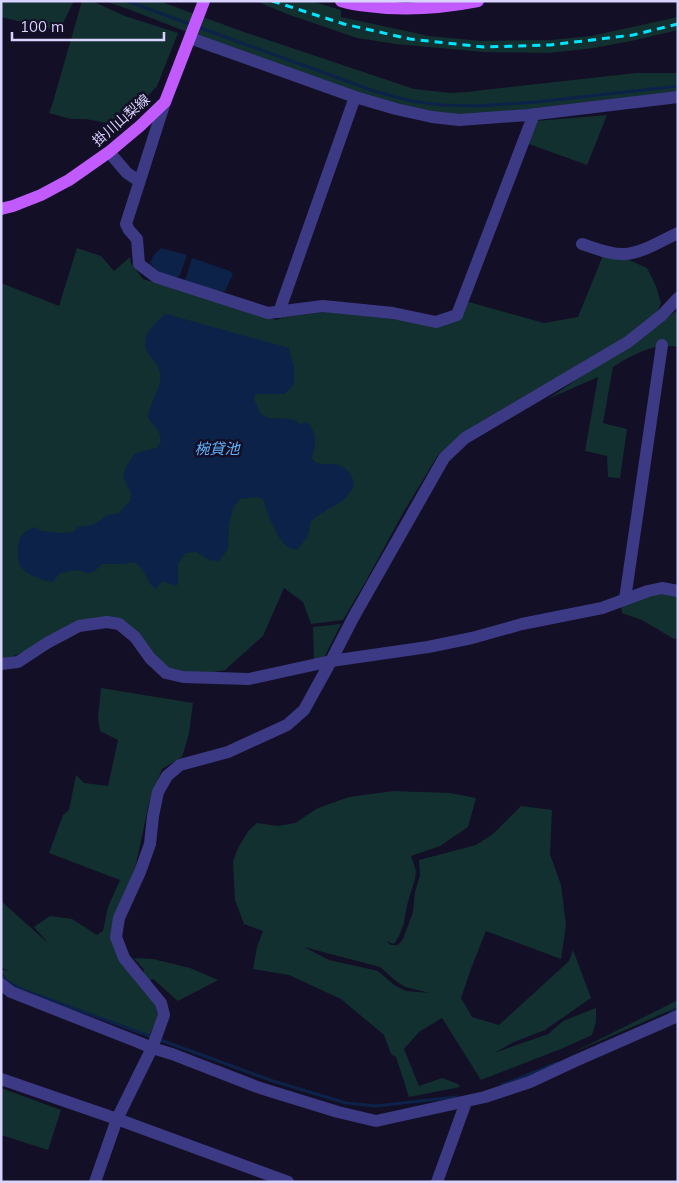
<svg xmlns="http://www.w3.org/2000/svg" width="679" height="1183" viewBox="0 0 679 1183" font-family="Mulish,'Noto Sans JP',sans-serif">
	<rect width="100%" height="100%" fill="#130f26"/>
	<g fill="#12302f" fill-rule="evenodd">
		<path d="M1,1H74L59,31L1,17Z"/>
		<path d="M82,1H92L125,16L178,33L157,86L121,126L86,119H71L49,113L53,102Z"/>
		<path d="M104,1H159L244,32L414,89L451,93L466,92L636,73H678V92L476,115L441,114L358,94L200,37L128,9Z"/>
		<path d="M256,1H311L341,10V17L429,36L482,41L551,40L591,36L678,17V30L631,41L594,48L549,53L484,52L396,44L357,38L287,14Z"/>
		<path d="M607,115L587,165L529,144L536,121Z"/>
		<path d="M77,248L101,256L114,271L130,257L131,263L143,279L277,320L284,317L326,312L413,321L457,315L469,302L544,323L578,317L604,253L627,259L647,268L656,286L661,303L656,315L618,342L477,424L438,455L403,513L366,581L343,620L311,624L303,602L284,588L263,636L225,670L189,677L164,667L119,624L79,626L1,662V283L59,306Z"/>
		<path d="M678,310V347C656,342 631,355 613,367L603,423L627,429L620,478L608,477L607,456L585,451L598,377L548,399Z"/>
		<path d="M648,591H678V638L674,639L642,620L622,613L621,606Z"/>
		<path d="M341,624L323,660H314L313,627Z"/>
		<path d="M101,688L193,703L189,734L182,757L162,769L149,803L133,878L111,929L143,979L144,970L134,958L153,959L190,968L218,980L178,1001L153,979L142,985L154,999L158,1018L149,1036L110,1022L40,999L13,987L1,972V969L8,971L1,967V901L49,944L34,927L50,916L72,919L97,935L103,931L108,907L120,880L49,853L63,815L69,810L76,775L84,783L108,786L118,740L100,731L98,718Z"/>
		<path d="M394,791L450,793L476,798L468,827L440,846L411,856L416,871L415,879L407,905L404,923L399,936L394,944L386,941L391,945H398L403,939L413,912L415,892L420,875L419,860L476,845L493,834L521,806L552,810L550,854L561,885L566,925L561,959L486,931L472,966L461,998L472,1017L499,1025L569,961L573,950L591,998L545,1030L514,1042L494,1053L548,1034L563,1021L596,1008V1022L592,1035L561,1049L481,1080L442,1018L419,1032L404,1049L419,1086L442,1078L458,1084L460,1087L409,1097L396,1057L391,1054L384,1035L341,999L289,975L253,969L257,947L263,931L244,924L235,900L233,861L238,848L249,830L257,823L278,826L295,823L318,808L349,797ZM304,947L380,967L396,981L405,987L430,993L406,991L394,985L378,971L329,960Z"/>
		<path d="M678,1000V1007L570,1054Z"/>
		<path d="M1,1088L61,1110L48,1150L1,1135Z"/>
	</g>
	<g fill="#0c2248">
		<path d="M161,248L187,255L180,275L177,279L159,272L150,264L153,256Z"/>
		<path d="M192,258L230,271L233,274L225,291L220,293L185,280Z"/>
		<path d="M166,314L289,348L294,368V384L285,394H255L254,399L260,413L268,418L293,419L300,424L307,422C318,435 316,442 312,458L316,463C328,466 338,460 348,471C353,478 353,478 354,487L344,500L317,516L311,521L308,536L297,550C295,549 292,549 290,548C277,542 267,512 263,499L257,497L240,499L233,508L229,526L228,549L219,561L210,560L196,552L186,553L178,563V584L176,586L162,581L156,589L151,585L142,569L135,562L123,564H102L94,572L86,573L77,570L60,573L53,582C42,581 23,574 19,563C18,560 18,555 18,551C18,537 22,533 34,527L42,531L59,533L73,532L78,527L93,525L108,515L119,513L130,501L131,493L123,477L125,469L134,454L156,448L161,442L159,432L148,418C149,403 163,387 160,373C159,366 154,361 150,356C137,338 153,324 166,314Z"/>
	</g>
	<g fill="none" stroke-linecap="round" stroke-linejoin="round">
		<g stroke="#0c2248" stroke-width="3">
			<path d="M127,1L192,25"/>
			<path d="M198,27L374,91L411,101L442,105L477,106L537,102L678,86"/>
			<path d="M1,975L6,981L21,989L152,1037"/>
			<path d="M670,1013L678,1009"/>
			<path d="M158,1039L273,1081L346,1103L376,1106L456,1097"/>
			<path d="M502,1085L557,1063"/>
		</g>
		<g stroke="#3d3a85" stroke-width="12">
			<path d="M190,38L355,97L396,109L432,117L459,120L528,115L678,97"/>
			<path d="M165,102L126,224L129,230L137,239L139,264L156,277L268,313L323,306L393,313L436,322L457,315L534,114"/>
			<path d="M109,152L127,173L139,181"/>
			<path d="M582,244C595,248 610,255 624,254C641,254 662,240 678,233"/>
			<path d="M279,312L355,97"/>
			<path d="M625,599L662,345"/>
			<path d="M1,664L18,662L47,643L79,626L107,622L119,624L135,637L150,658L166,673L183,677L249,679L331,661L428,647L472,638L522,624L602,608L648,591L662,588L678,591"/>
			<path d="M1,984L11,992L138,1042L152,1048L172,1054L260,1088L338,1112L376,1121L485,1097L530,1082L575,1061L678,1016"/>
			<path d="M1,1079L117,1119L288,1182"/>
			<path d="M95,1182L117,1119L152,1048L164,1015L161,1003L124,958L116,937L119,918L140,872L150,844L153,816L158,792L167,776L180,765L228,752L287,725L304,710L331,661L353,618L444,458L465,438L628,342L662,315L678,298"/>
			<path d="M437,1182L466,1102"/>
		</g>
		<g stroke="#c25bff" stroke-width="12">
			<path d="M341,1C350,4 359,5 368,6C405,11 442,8 478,1"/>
			<path d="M1,209L13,206L41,195L69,180L109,152L140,126L165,102L204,1"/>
		</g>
		<path stroke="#00e5ff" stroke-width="3" stroke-dasharray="8 6" stroke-linecap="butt" d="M272,1L344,24L410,39L484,47L550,45L633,35L678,24"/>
	</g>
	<g text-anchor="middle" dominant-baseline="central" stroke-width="5" stroke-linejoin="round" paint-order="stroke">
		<g font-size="14" fill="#d9d4ff" stroke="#130f26">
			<text transform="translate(121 120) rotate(-41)">掛川山梨線</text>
		</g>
		<g font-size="15" font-style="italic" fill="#62b6ff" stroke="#130f26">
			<text x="217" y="448">椀貸池</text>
		</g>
	</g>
	<rect width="679" height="1183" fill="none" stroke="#d9d4ff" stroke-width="5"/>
	<path d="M12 32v8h152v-8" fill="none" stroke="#d9d4ff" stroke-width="2.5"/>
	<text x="20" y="32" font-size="15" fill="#d9d4ff" stroke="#130f26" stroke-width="4" paint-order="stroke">100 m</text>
</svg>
